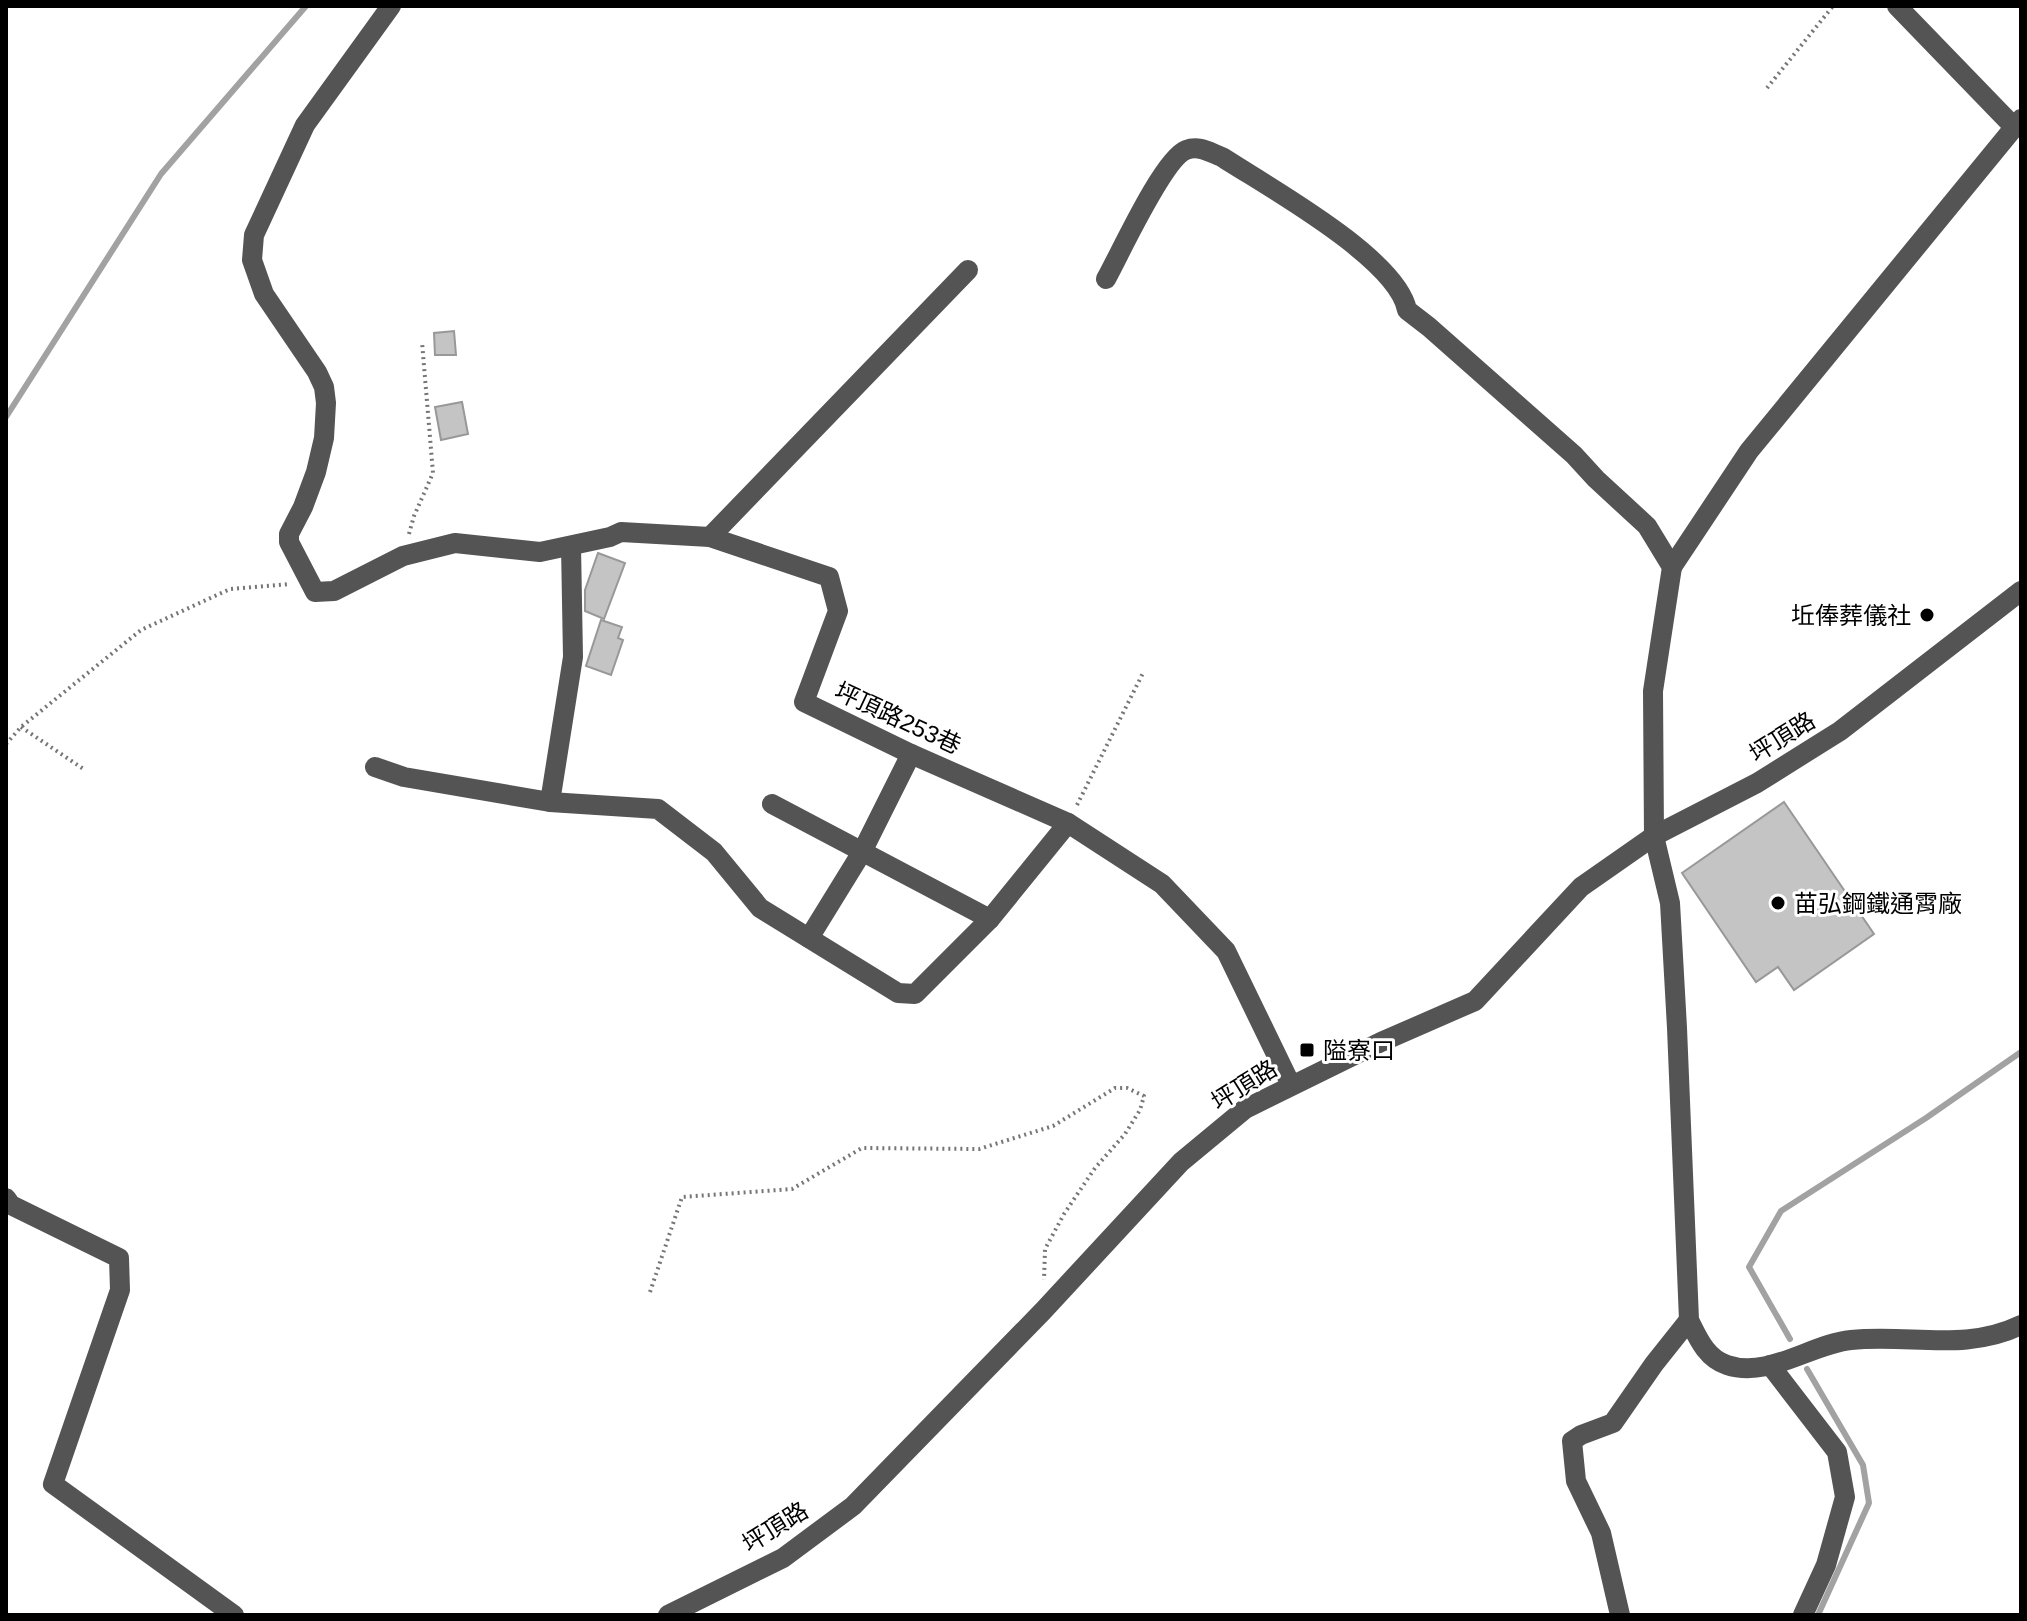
<svg xmlns="http://www.w3.org/2000/svg" width="2027" height="1621" viewBox="0 0 2027 1621" font-family="Arial,'Noto Sans TC',sans-serif">
	<rect width="100%" height="100%" fill="#fff"/>
	<g fill="none" stroke-linecap="round" stroke-linejoin="round">
		<g stroke="#a2a2a2" stroke-width="6">
			<path d="M6,417L161,174L306,6"/>
			<path d="M1790,1339L1749,1267L1781,1211L1926,1118L2021,1052"/>
			<path d="M1807,1369L1863,1465L1869,1503L1818,1615"/>
		</g>
	</g>
	<g fill="#c4c4c4" stroke="#989898" stroke-width="2">
		<path d="M454,331L456,355H435L434,333Z"/>
		<path d="M462,402L468,434L441,440L435,407Z"/>
		<path d="M598,553L625,563L604,619L585,611V590Z"/>
		<path d="M601,620L622,627L618,638L623,640L611,675L586,666Z"/>
		<path d="M1784,802L1874,934L1794,990L1778,967L1756,982L1682,873Z"/>
	</g>
	<g fill="none" stroke-linecap="round" stroke-linejoin="round">
		<g stroke="#767676" stroke-width="4" stroke-dasharray="2 4" stroke-linecap="butt">
			<path d="M1767,88L1833,6"/>
			<path d="M409,534L414,516L433,473L422,342"/>
			<path d="M21,727L85,770"/>
			<path d="M6,744L21,727L141,630L230,589L290,584"/>
			<path d="M1077,805L1144,671"/>
			<path d="M650,1292L682,1197L792,1189L862,1148L979,1149L1053,1126L1115,1088H1127L1144,1096L1140,1110L1125,1134L1095,1168L1064,1214L1045,1249L1044,1280"/>
		</g>
		<g stroke="#545454" stroke-width="20">
			<path d="M391,6L305,125L254,235L252,260L264,294L317,372L324,387L326,403L324,438L316,472L303,507L289,534V542L315,592L334,591L403,556L455,543L540,552L610,537L621,532L710,537L829,577L838,611L804,702L911,754L1068,823L1162,884L1226,951L1291,1085"/>
			<path d="M1897,6L2015,128"/>
			<path d="M1106,279C1120,254 1163,159 1186,150C1199,145 1209,152 1222,157C1268,187 1397,258 1407,310L1429,327L1574,455L1596,479L1647,526L1672,567L1653,691L1654,836L1670,903L1677,1028L1689,1320C1698,1338 1706,1358 1727,1365C1768,1379 1811,1344 1851,1340C1911,1334 1965,1352 2021,1325"/>
			<path d="M710,537L968,270"/>
			<path d="M1672,567L1749,451L2021,119"/>
			<path d="M375,767L404,777L550,802L573,657L571,546"/>
			<path d="M550,802L658,809L714,852L760,908L898,993L915,994L990,919L1068,823"/>
			<path d="M772,804L990,919"/>
			<path d="M809,938L862,852L911,754"/>
			<path d="M6,1198L11,1205L119,1258L120,1290L53,1484L234,1615"/>
			<path d="M1770,1365L1837,1452L1845,1497L1826,1565L1803,1615"/>
			<path d="M668,1615L783,1558L853,1506L1043,1311L1181,1162L1245,1109L1381,1042L1475,1001L1581,887L1654,836L1757,783L1840,731L2021,591"/>
			<path d="M1620,1615L1601,1533L1576,1481L1572,1441L1581,1435L1613,1423L1654,1364L1689,1320"/>
		</g>
	</g>
	<g fill="#000" stroke="#fff" stroke-width="3">
		<circle cx="1927" cy="615" r="8"/>
		<circle cx="1778" cy="903" r="8"/>
		<rect x="1299" y="1042" width="16" height="16" rx="4"/>
	</g>
	<g text-anchor="middle" dominant-baseline="central" stroke-width="6" stroke-linejoin="round" paint-order="stroke">
		<g font-size="24" fill="#000" stroke="#fff" text-anchor="start">
			<text x="1911" y="615" text-anchor="end">坵俸葬儀社</text>
			<text x="1794" y="903">苗弘鋼鐵通霄廠</text>
			<text x="1323" y="1050">隘寮口</text>
		</g>
		<g font-size="24" fill="#000" stroke="#fff">
			<text transform="translate(898 718) rotate(25)">坪頂路253巷</text>
			<text transform="translate(1782 737) rotate(-32)">坪頂路</text>
			<text transform="translate(1244 1085) rotate(-32)">坪頂路</text>
			<text transform="translate(775 1527) rotate(-32)">坪頂路</text>
		</g>
	</g>
	<rect width="2027" height="1621" fill="none" stroke="#000000" stroke-width="16"/>
</svg>
